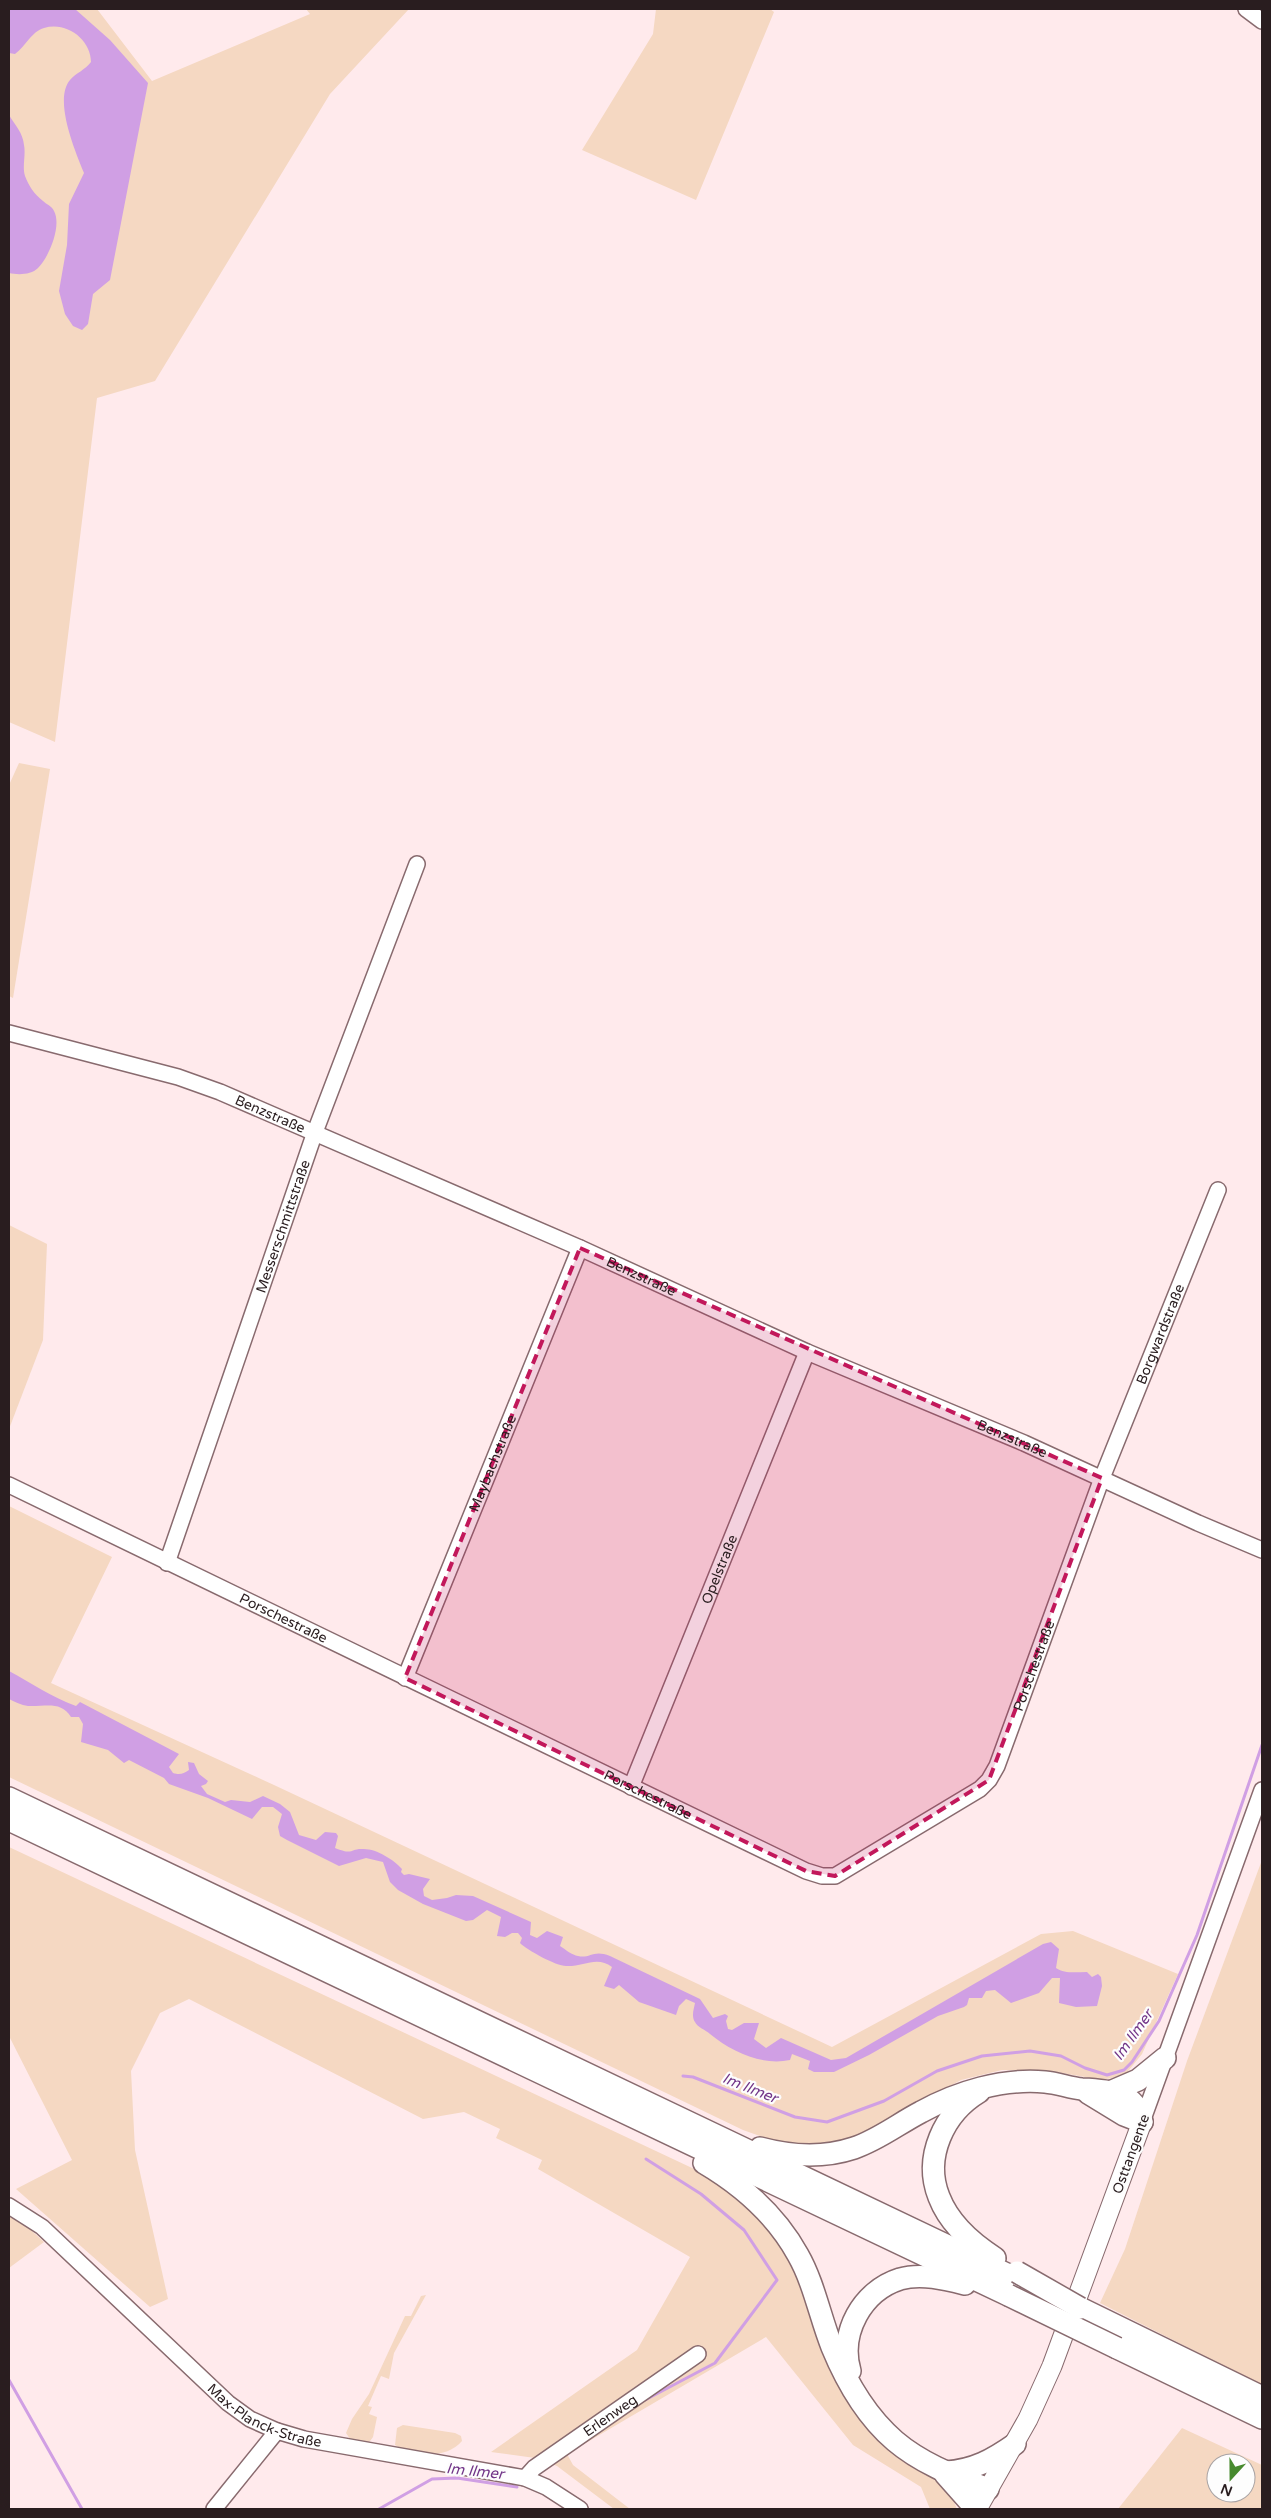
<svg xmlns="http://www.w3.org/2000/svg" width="1271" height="2518" viewBox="0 0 1271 2518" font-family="'Varela Round',sans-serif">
	<rect width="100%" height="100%" fill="#ffeaec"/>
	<g fill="#f5d8c2" fill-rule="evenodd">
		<path d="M9,9H97L152,81L310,14L306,9H409L330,94L155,381L97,398L55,742L9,722Z"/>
		<path d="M656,9H770L774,12L696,200L582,150L653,34Z"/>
		<path d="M19,763L50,769L13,998L9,996V785Z"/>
		<path d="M9,1225L47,1244L43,1340L9,1429Z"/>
		<path d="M9,1506L112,1557L51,1683L274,1785L832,2047L1041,1934L1073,1931L1178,1974L1142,2054L1125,2075L1102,2080L1051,2071L1002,2070L961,2080L860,2136L826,2145L782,2144L743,2130L9,1777Z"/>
		<path d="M9,1847L707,2175L743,2197L776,2230L888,2442L940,2484L952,2497L957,2509H930L921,2487L853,2445L766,2337L567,2454L573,2465L630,2509H614L557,2466L535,2458L491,2452L637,2350L690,2257L538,2169L542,2160L496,2138L500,2129L464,2112L423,2119L189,1999L160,2013L131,2071L135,2150L168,2299L150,2307L16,2189L72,2160L9,2036Z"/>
		<path d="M1262,1860V2385L1100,2303L1125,2249L1187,2061Z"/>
		<path d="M9,2216L21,2221L44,2242L9,2268Z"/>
		<path d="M426,2295L394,2353L389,2379L381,2376L368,2406L372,2407L369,2414L377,2417L373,2437L367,2445L352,2442L346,2433L352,2419L369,2394L405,2316H411L421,2296Z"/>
		<path d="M403,2425L455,2433L461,2436L462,2441C446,2460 414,2456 395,2445L397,2428Z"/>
		<path d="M1182,2428L1262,2465V2509H1118ZM1216,2463H1246V2493H1216Z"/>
	</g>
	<g fill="#d09fe4">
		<path d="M9,9H75L110,40L148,83L110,280L93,294L88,324L82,330L73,326L65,314L59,291L67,245L69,204L84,173C76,153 53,100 70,80C76,73 85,70 91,62C91,40 67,21 44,28C32,31 25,47 15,54L9,53Z"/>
		<path d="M9,115C15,125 23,133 24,145C26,155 22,167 25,176C29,186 34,194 43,201C46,204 52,206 54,211C62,226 49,257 38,268C31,275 18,275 9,273Z"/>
		<path d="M9,1671C31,1683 52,1697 76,1706L80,1702L179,1754L169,1767L173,1773C180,1775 183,1774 189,1770L188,1762L194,1763L199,1774L208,1781L206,1784L201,1786L207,1794L225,1802L231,1800L250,1802L263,1796L280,1804L290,1812L299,1835L316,1840L325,1832L336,1833L338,1836L335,1848C355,1856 349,1848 364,1849C377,1849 394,1860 402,1869L401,1872L404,1875L409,1874L430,1879L423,1889L424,1896L432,1900L447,1898L456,1895L473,1896L531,1922L530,1935L537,1938L547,1931L563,1937L560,1946C566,1950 572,1955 578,1956C590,1959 593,1949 610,1956L700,1999L713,2018L725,2014L728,2016L726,2021L728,2029L732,2030L744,2023H759L754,2039L766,2048L781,2038L831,2060L846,2058L1043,1944L1051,1942L1059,1949L1056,1968C1065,1974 1076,1972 1087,1972L1092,1977L1098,1974L1101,1977L1102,1986L1097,2006L1076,2007L1059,2003L1060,1978H1052L1039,1993L1011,2003L995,1990L986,1991L982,1998H969L967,2005L964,2007L938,2016L869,2055L834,2072H814L808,2069L810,2061L792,2054L790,2060C762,2066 732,2052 710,2034C706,2030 697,2027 695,2022C691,2016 694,2009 695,2003L686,1999L679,2006L676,2015L639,2002L619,1985L614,1989L604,1986L612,1967C597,1955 583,1967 566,1966C556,1966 527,1950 520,1943L522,1938L518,1933H512L505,1937L497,1936L501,1917L487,1910L473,1920L466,1921L423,1904L398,1890L390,1882L383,1862L366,1858L339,1866L287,1840L280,1836L278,1827L282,1814L273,1807H262L252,1819L208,1798L169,1784L164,1778L129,1760L124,1763L108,1750L81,1742L83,1724L79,1717H71C61,1700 44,1707 28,1706C21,1705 15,1702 9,1699Z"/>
	</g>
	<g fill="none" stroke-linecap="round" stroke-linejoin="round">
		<g stroke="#d09fe4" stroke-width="3">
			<path d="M683,2076L693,2077L795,2117L827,2122L884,2101L937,2071L982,2056L1030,2051L1061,2056L1085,2068L1107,2075L1124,2070L1132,2062L1159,2021L1197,1935L1262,1745"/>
			<path d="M9,2380L82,2509"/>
			<path d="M645,2400L715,2363L777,2280L744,2230L701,2194L646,2159"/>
			<path d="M379,2509L432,2479L457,2478L517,2487"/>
		</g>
		<defs>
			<g id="minor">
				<path d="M1246,9L1262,21"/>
				<path id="s1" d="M9,1033L178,1077L220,1092L580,1248L807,1352L1024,1443L1198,1523L1262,1550"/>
				<path id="s2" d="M9,1485L806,1871L822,1876H835L980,1789L989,1780L997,1766L1102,1478L1218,1190"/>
				<path id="s3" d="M167,1563L315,1132L417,864"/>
				<path id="s4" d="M405,1678L580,1248"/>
				<path id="s5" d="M631,1787L807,1352"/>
				<path d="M1142,2122L1262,1790"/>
				<path id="s6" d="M9,2206L42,2227L228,2403L250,2419L277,2431L304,2439L525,2478L546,2487L580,2509"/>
				<path id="s7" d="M525,2478L534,2468L698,2354"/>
				<path d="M214,2509L277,2431"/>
			</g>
			<path id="major" d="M977,2509L1028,2419L1052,2366L1142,2122"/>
			<g id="highway">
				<path d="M9,1798L1015,2278"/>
				<path d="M9,1820L1008,2295"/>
				<path d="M979,2092C944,2113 923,2157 939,2197C949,2223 973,2244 995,2258"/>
				<path d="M1110,2092L1138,2080L1165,2058"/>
				<path d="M1088,2093L1124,2115L1142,2122"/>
				<path d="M760,2148C790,2156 824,2158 854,2148C878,2140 898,2124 921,2112C957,2092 1003,2078 1045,2082C1058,2083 1070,2088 1082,2089C1108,2090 1137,2092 1142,2122"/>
				<path d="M704,2163C743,2186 776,2215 798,2255C814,2283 820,2317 832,2347C846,2381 867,2417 895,2441C922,2464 955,2476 988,2489"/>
				<path d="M1080,2308L1262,2397"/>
				<path d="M1117,2348L1262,2418"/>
				<path d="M850,2371C839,2333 862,2291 900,2279C921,2273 945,2279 965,2284"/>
				<path d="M946,2472C974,2470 992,2460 1015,2444"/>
				<path d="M945,2474L976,2509"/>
			</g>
		</defs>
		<use href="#minor" stroke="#886a6e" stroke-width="18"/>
		<use href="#major" stroke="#886a6e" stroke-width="21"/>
		<use href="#highway" stroke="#886a6e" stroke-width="24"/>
		<use href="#minor" stroke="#fff" stroke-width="15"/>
		<use href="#major" stroke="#fff" stroke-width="19"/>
		<use href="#highway" stroke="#fff" stroke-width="21"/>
		<defs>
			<g id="highway-bridge">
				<path d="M1017,2272L1080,2308"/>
				<path d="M1008,2295L1117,2348"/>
			</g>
		</defs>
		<use href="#highway-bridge" stroke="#886a6e" stroke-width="24" stroke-linecap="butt"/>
		<use href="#highway-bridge" stroke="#fff" stroke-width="21"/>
	</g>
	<path fill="#c2185b" fill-opacity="0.2" stroke="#c2185b" stroke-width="4" stroke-dasharray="10 6" stroke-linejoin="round" d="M580,1248L1102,1478L989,1780L835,1876L806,1871L405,1678Z"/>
	<g text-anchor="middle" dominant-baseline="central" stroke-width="4.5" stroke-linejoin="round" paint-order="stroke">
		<g font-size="14" fill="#291d1f" stroke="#fdfdfd">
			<text stroke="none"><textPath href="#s1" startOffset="274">Benzstraße</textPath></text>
			<text stroke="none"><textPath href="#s3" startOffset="356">Messerschmittstraße</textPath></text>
			<text stroke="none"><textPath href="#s1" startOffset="679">Benzstraße</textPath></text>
			<text stroke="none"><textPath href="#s2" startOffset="1575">Borgwardstraße</textPath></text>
			<text stroke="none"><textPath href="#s1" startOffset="1084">Benzstraße</textPath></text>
			<text stroke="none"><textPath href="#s4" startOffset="232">Maybachstraße</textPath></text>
			<text stroke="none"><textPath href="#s5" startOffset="235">Opelstraße</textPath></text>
			<text stroke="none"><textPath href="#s2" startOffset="305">Porschestraße</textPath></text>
			<text stroke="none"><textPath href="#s2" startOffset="1220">Porschestraße</textPath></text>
			<text stroke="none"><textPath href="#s2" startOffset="710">Porschestraße</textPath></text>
			<text transform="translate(1131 2154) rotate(-70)">Osttangente</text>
			<text stroke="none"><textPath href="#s6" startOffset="334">Max-Planck-Straße</textPath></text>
			<text stroke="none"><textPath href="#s7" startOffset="106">Erlenweg</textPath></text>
		</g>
		<g font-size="15" font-style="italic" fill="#733789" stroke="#fdfdfd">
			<text transform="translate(1133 2035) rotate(-55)">Im Ilmer</text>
			<text transform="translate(750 2088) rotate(22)">Im Ilmer</text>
			<text transform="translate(475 2471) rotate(6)">Im Ilmer</text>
		</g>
	</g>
	<rect width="1271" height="2518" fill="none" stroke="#291d1f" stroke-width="20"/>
	<g transform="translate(1231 2478) rotate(201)"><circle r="24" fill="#fdfdfd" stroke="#a8a3a4"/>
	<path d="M0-4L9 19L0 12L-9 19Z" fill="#478a2e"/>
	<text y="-8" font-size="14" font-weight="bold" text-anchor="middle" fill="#291d1f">N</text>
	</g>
</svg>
